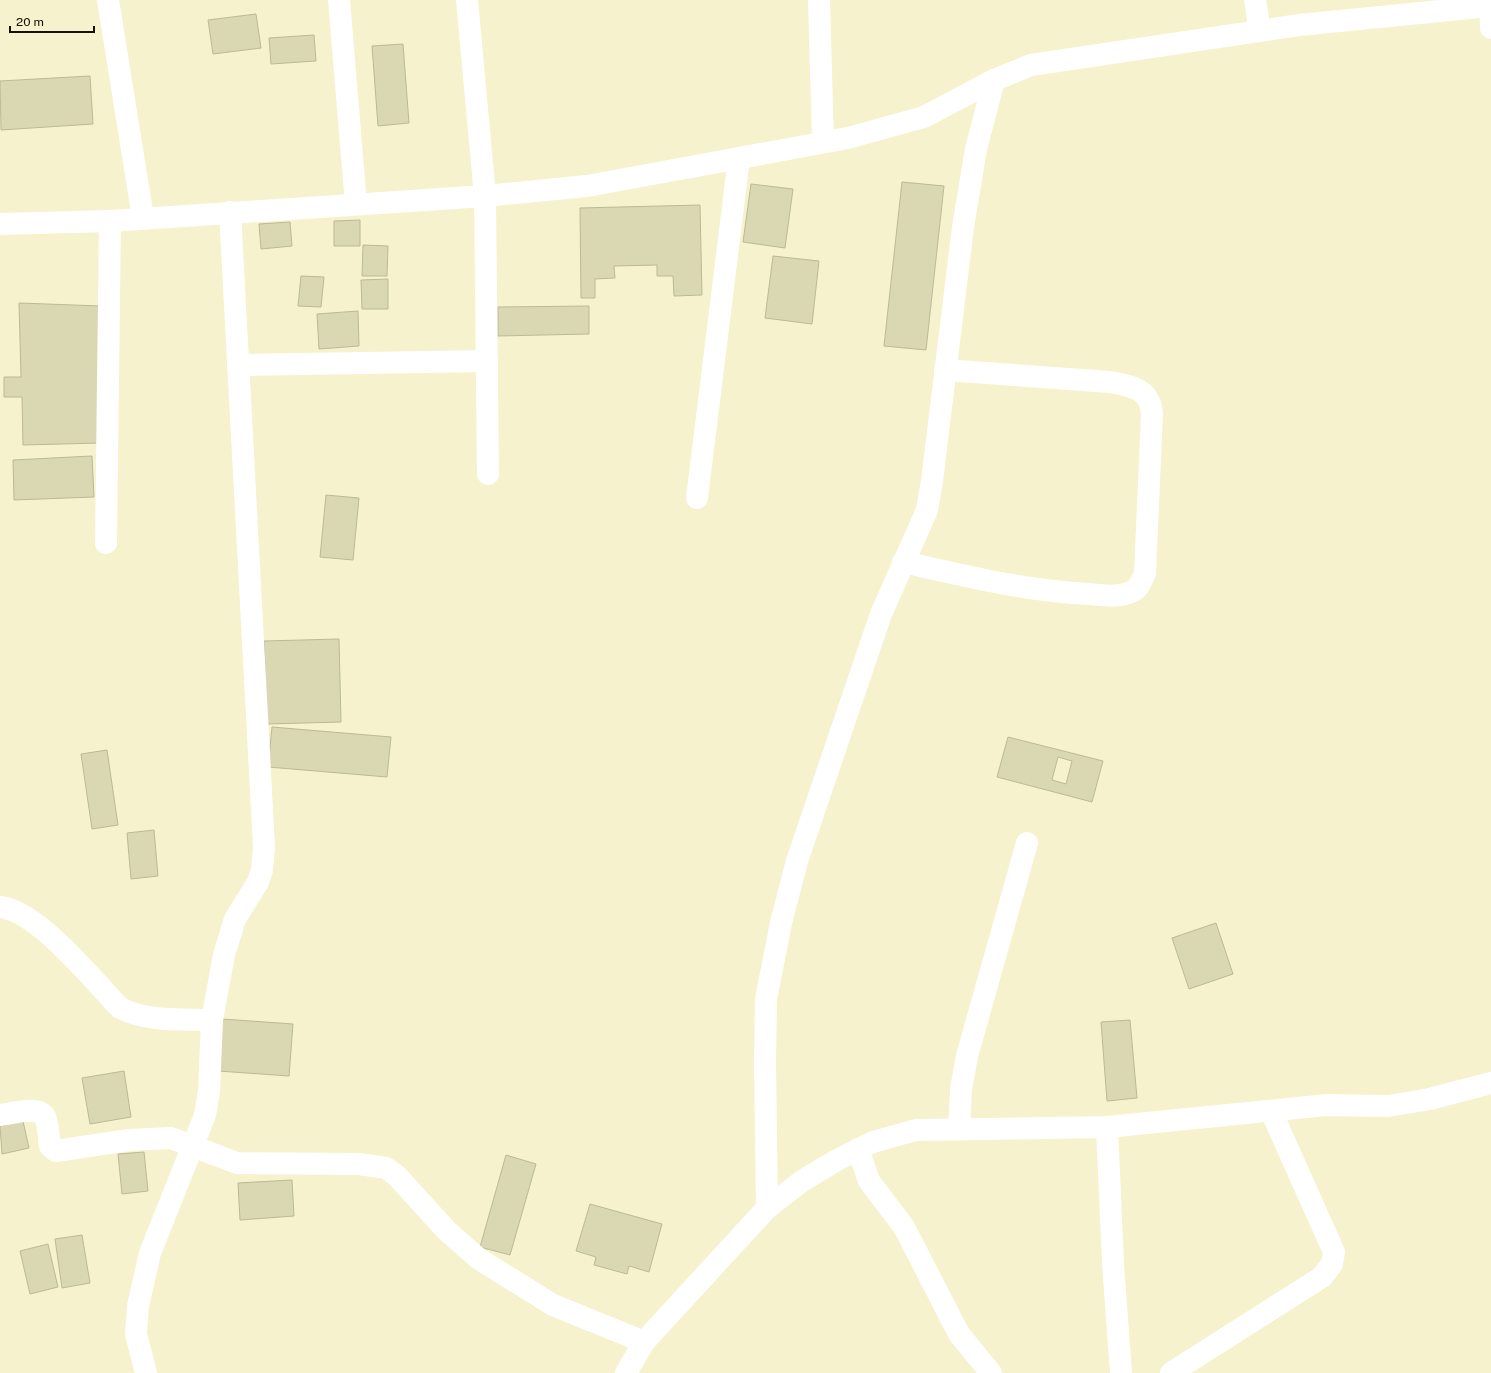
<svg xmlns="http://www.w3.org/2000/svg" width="1491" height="1373" viewBox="0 0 1491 1373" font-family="'Public Sans',sans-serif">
	<rect width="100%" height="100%" fill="#f5f2cd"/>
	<g fill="#dad7b3" stroke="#bcb996" fill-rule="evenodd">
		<path d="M256,14L261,48L213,54L208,20Z"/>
		<path d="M314,35L316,61L271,64L269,38Z"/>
		<path d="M403,44L409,123L378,126L372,46Z"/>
		<path d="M90,76L93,124L1,130L0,81Z"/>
		<path d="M902,182L944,186L926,350L884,346Z"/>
		<path d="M751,184L793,189L785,248L743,242Z"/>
		<path d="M700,205L702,295L674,296L673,276H657V265L614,266L615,278L595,279V298H581L580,208Z"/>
		<path d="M360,220V246H334V221Z"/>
		<path d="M290,222L292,246L261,249L259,224Z"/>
		<path d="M363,245L388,246L387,276H362Z"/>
		<path d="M773,256L819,261L812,324L765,318Z"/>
		<path d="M301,276L324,277L321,307L298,306Z"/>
		<path d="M388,279V309H362L361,280Z"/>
		<path d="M19,303L101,306V443L23,445L22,397H4V377H21Z"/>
		<path d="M589,306V334L498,336V307Z"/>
		<path d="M358,311L359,346L319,349L317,314Z"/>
		<path d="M92,456L94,497L14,500L13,460Z"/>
		<path d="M326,495L359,498L353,560L320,557Z"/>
		<path d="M339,639L341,722L267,724L264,641Z"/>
		<path d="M272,727L391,737L387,777L268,767Z"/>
		<path d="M1008,737L1103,761L1092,802L997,777ZM1058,757L1072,761L1066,784L1052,780Z"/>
		<path d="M107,750L118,825L92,829L81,754Z"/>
		<path d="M154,830L158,876L131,879L127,833Z"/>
		<path d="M1216,923L1233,974L1189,989L1172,938Z"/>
		<path d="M222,1019L293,1024L289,1076L218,1071Z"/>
		<path d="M1130,1020L1137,1098L1107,1101L1101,1022Z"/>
		<path d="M124,1071L131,1117L90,1124L82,1078Z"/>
		<path d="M23,1121L29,1148L2,1154L0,1126Z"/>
		<path d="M144,1152L148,1191L122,1194L118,1154Z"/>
		<path d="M506,1155L536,1164L510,1255L480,1247Z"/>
		<path d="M292,1180L294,1216L240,1220L238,1183Z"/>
		<path d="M590,1204L662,1224L649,1272L629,1266L627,1274L594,1265L596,1257L576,1251Z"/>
		<path d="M82,1235L90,1283L62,1288L55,1239Z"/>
		<path d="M48,1244L58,1287L30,1294L20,1251Z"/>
	</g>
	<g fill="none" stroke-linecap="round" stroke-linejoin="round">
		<g stroke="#fff" stroke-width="22">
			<path d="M108,0L143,218"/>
			<path d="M339,0L356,204"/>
			<path d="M467,0L485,196L488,474"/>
			<path d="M819,0L823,142"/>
			<path d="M1255,0L1260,31"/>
			<path d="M1490,6L1491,28"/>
			<path d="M0,224L110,221L485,196L587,186L848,138L924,117L994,80L1031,65L1299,25L1491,6"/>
			<path d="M238,365L487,361"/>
			<path d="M697,498L739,158"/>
			<path d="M106,543L110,221"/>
			<path d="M903,562C965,576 1026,591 1089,594C1103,595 1118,598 1131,592C1139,589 1142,580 1145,573L1152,414C1150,388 1131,386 1110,382L945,370"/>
			<path d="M0,907C38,911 93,980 120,1008C148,1022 181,1019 212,1020"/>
			<path d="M0,1115C11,1114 39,1105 45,1117C49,1125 48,1138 50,1146L56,1151L129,1140L171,1138L237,1163L359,1164L386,1168L397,1176L447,1231L479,1259L553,1305L644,1342"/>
			<path d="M1107,1127L1113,1264L1121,1373"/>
			<path d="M959,1129L961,1089L967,1056L1027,843"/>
			<path d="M858,1149L869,1181L904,1227L959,1334L991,1373"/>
			<path d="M767,1208L765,1062L766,999L781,923L797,861L881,614L927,510L932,481L963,227L976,149L994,80"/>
			<path d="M146,1373L136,1334L138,1306L150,1253L205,1115L209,1091L212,1020L224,955L235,919L258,882L262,870L264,847L230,212"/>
			<path d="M626,1373L644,1342L767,1208L802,1181L837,1160L873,1142L916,1130L1107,1127L1327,1105L1388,1106L1430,1099L1491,1083"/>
			<path d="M1171,1373L1322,1277L1332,1264L1334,1252L1271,1111"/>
		</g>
	</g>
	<path d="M10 26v6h84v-6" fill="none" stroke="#131105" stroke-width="2"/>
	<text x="16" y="26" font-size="12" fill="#131105" stroke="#f5f2cd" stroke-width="3" paint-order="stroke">20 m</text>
</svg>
